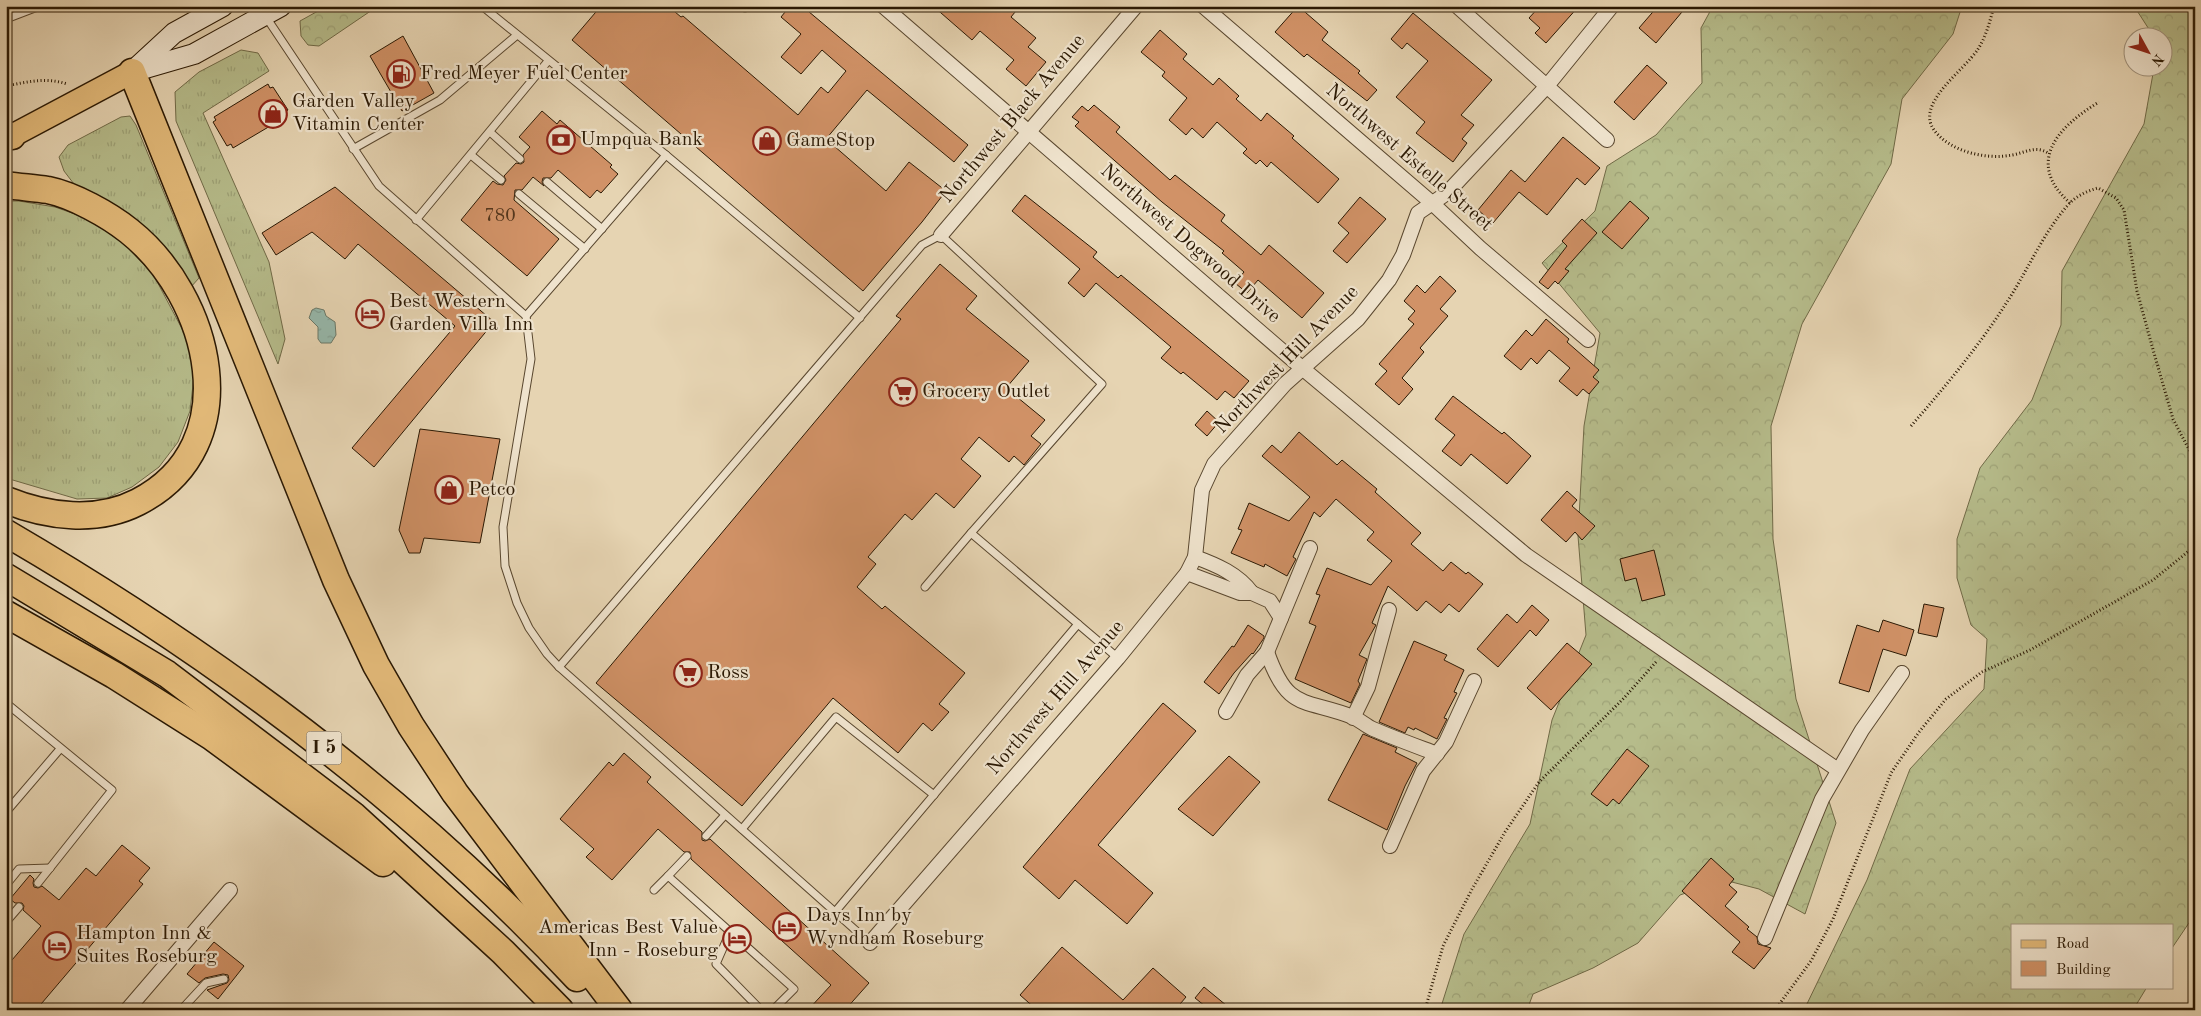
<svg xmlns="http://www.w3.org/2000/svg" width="2201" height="1016" viewBox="0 0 2201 1016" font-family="'Old Standard TT',serif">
	<defs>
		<pattern id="grass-tufts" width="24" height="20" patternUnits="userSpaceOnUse" patternTransform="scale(1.25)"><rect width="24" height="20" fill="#b6bc8b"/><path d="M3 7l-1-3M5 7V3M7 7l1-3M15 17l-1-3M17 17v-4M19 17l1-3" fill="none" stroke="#9da176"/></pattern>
		<pattern id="forest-crowns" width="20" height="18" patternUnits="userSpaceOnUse" patternTransform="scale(1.25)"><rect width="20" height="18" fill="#b6bc8b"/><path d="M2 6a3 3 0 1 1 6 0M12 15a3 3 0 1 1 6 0" fill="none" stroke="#9da176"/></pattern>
		<pattern id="water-ripples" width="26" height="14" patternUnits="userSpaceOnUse" patternTransform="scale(1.25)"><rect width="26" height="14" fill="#96b8ab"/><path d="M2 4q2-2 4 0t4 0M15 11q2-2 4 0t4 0" fill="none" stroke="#819d92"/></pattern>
	</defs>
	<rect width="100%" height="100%" fill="#e6d4b2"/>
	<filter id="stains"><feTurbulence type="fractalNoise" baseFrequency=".004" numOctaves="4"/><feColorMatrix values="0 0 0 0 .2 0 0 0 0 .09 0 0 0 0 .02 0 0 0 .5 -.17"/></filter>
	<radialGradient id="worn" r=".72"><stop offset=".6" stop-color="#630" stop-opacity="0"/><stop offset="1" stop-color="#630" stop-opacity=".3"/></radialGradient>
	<g fill="url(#grass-tufts)" stroke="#706a47">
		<path d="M241,50L258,53L269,71L203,113L269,262L285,339L278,364L176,121L175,92L199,72Z"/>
		<path d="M130,116L136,125L199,278L190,288L77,188L64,171L59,157L68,145L121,117Z"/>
		<path d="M6,201H19L55,207L89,219L123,243L153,274L189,342L194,376L190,411L178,442L159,467L132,487L107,498L77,499L6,478Z"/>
	</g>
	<g fill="url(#forest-crowns)" stroke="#706a47">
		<path d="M327,6H378L319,46L308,45L301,36L300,21Z"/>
		<path d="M1713,6H1794L1803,10L1807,6H1962L1953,34L1902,99L1891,164L1802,324L1771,426L1773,539L1796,699L1836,823L1805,914L1759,889L1724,880L1680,895L1638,943L1593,968L1533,994L1527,1010H1440L1464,934L1530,824L1552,720L1586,635L1578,536L1584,426L1600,333L1542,263L1595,211L1607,166L1656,135L1702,83L1701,28Z"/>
		<path d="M2134,6H2195V914L2172,948V925H2012V987H2147L2133,1010H1804L1867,880L1910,769L1984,689L1987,639L1971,625L1957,578V539L1980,468L2032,400L2061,325L2062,271L2144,124L2154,68H2164V38L2154,37Z"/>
	</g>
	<path fill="url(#water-ripples)" stroke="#6b7868" d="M316,308L324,310L326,316L335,322L336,335L331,343H321L318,339V327L309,318L312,310Z"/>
	<g fill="#d19267" stroke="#2a1803">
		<path d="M601,6H668L681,17L683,16L798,115L821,87L828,93L846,71L822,50L801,74L781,57L801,34L781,17L790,6H802L968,145L954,162L867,90L826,139L886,191L909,162L946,191L922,222L863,291L572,40Z"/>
		<path d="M933,6H1020L1011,17L1036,38L1028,47L1046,62L1026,86L1006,69L1014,60L980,31L972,40Z"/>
		<path d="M1298,6L1328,32L1322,40L1360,71L1358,73L1377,90L1367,101L1307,54L1304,57L1275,32Z"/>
		<path d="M1540,6H1579L1546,43L1535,33L1540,28L1529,18Z"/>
		<path d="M1658,6H1687L1656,43L1639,28Z"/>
		<path d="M1413,13L1492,80L1461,115L1474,125L1462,139L1467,143L1453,162L1416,133L1425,122L1396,97L1428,61L1407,43L1402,49L1391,39Z"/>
		<path d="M1160,30L1187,54L1183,59L1213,85L1219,78L1239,96L1236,99L1261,121L1267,113L1294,136L1292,138L1339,179L1318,203L1271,162L1267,167L1260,160L1256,164L1243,153L1247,149L1217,122L1203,138L1192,128L1186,135L1169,120L1187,98L1162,76L1165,72L1141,52Z"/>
		<path d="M403,36L434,93L402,111L370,56Z"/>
		<path d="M1647,65L1667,83L1634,120L1614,102Z"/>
		<path d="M268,84L270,88L273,87L288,110L285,112L287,116L233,148L231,144L227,146L213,122L216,120L214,117Z"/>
		<path d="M1094,105L1120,127L1116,132L1170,180L1175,175L1225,215L1221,221L1261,255L1269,245L1324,293L1302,318L1258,280L1247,293L1235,283L1244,272L1222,253L1224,251L1162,202L1075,126L1079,122L1072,117L1082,106L1088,111Z"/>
		<path d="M542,111L557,124L560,120L612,165L610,167L618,174L601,193L597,190L590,198L558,170L551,178H543L542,182L544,186L533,177L522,190H515L514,200L559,239L527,276L461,220L493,181L497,184L503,185L506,180L504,176L516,163L521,164L524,162L523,155L530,147L519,137Z"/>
		<path d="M1563,137L1600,168L1585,185L1577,178L1547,215L1519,192L1493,223L1478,210L1511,170L1525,182Z"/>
		<path d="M335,187L494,322L374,467L352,448L455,326L358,244L345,259L312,232L276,255L262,233Z"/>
		<path d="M1025,195L1097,252L1093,257L1118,278L1121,275L1249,381L1234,398L1225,391L1217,400L1183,372L1181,374L1161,358L1171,347L1096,283L1084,297L1068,283L1080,269L1012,211Z"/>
		<path d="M1360,197L1386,219L1347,263L1333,251L1349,233L1338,223Z"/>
		<path d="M1630,201L1649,218L1622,249L1602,232Z"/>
		<path d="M1582,219L1597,233L1565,269L1569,271L1558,284L1555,281L1548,289L1539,282L1567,246L1562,241Z"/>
		<path d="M940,264L977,296L966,309L1029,361L1006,388L1045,420L1031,436L1041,444L1024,465L1014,456L1009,462L979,437L961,459L981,476L954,508L936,493L912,520L905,514L868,557L876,564L857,587L882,609L885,606L965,673L939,704L949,712L932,731L923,723L898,753L833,698L742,806L596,683L901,319L896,316Z"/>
		<path d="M1440,276L1456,291L1440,309L1448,316L1420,348L1424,352L1402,378L1413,389L1399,405L1375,384L1387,371L1379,364L1414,324L1408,319L1415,311L1404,301L1417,285L1425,293Z"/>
		<path d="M1546,319L1569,339L1567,342L1599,370L1593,377L1599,382L1589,394L1583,389L1577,396L1559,381L1570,368L1549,350L1537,364L1531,358L1521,370L1504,356L1526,330L1532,336Z"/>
		<path d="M1453,396L1502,434L1504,432L1531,456L1507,484L1471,454L1461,466L1442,451L1455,435L1435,419Z"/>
		<path d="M1207,411L1219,422L1207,436L1195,425Z"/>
		<path d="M420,429L500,439L480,543L424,538L420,553H409L399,530Z"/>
		<path d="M1299,432L1337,465L1342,460L1377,489L1375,492L1421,533L1411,544L1443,571L1451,562L1466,574L1468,572L1483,584L1459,612L1449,604L1441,613L1426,601L1417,611L1388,586L1372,623L1376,625L1359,655L1367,659L1358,681L1360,684L1351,703L1295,679L1316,626L1309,623L1320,595L1316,594L1327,568L1371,585L1392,561L1367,540L1374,532L1336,499L1320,517L1314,512L1293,557L1296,559L1287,576L1265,564L1264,567L1231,553L1242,530L1238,529L1249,503L1289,521L1310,497L1262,456L1272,445L1281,453Z"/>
		<path d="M1567,491L1577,500L1572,506L1595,526L1582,540L1575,532L1566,542L1541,520Z"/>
		<path d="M1654,550L1665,595L1642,601L1636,578L1625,581L1620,559Z"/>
		<path d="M1924,604L1944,608L1937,637L1918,633Z"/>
		<path d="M1532,605L1549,620L1536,636L1530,630L1498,667L1477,649L1507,614L1517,623Z"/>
		<path d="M1883,620L1914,630L1906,656L1883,649L1869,692L1839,683L1857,625L1879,632Z"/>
		<path d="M1248,625L1264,636V638L1253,654L1252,653L1234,673L1219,694L1204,682L1232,646L1234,647Z"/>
		<path d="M1414,641L1447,655L1444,660L1464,670L1454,692L1457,693L1444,718L1447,719L1437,739L1415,728L1414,730L1408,727L1405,733L1379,722Z"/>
		<path d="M1567,643L1592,664L1551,710L1527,688Z"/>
		<path d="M1163,703L1196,731L1098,845L1153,893L1127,924L1075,880L1059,899L1023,867Z"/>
		<path d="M1363,734L1397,748L1395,752L1417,763L1405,786L1387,830L1328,800Z"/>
		<path d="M1627,749L1649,766L1619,804L1613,799L1607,806L1591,794Z"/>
		<path d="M624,753L651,777L647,782L702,832V840L705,841L710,839L869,983L845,1010H808L831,985L691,859L690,852H684L658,829L612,880L586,857L594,849L560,819L609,762L613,766Z"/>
		<path d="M1229,756L1260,782L1213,836L1178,809Z"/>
		<path d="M122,845L150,868L139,881L143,884L36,1010H14L6,1003V967L41,926L23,910L24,906L22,903H15L10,899L30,875L34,879L33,883L34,887L38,888L42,886L59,900L86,868L96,876Z"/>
		<path d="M1711,858L1734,879L1729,885L1737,892L1725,906L1749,927L1747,929L1757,937L1758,944L1771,948L1754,969L1732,952L1740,942L1682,891Z"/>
		<path d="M214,942L244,966L218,999L207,990L227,983L229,980L228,975L223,974L205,978L199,983L187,974Z"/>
		<path d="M1062,947L1123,1000L1153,968L1186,997L1175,1010H1037L1020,995Z"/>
		<path d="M1204,987L1232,1010H1210L1195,998Z"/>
	</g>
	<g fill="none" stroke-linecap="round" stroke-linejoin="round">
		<defs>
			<g id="service">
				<path d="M482,6L666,155L860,318"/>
				<path d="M743,6L745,8L747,6"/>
				<path d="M266,17L379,186L526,316L531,359L503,527L505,566L517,603L529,628L547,654L559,667L870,943"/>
				<path d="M6,19L40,6"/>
				<path d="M490,132L520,159"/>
				<path d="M353,149L440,100L517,35"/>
				<path d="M471,155L501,180"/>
				<path d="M547,182L602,229"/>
				<path d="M519,194L585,249"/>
				<path d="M416,220L548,61"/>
				<path d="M526,316L666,155"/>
				<path d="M925,587L971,533"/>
				<path d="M559,667L922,245L941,235L1102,384L971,533L1118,658"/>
				<path d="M6,703L112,790L38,883"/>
				<path d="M6,812L60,749"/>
				<path d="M742,829L836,717L934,795"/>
				<path d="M706,836L725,815"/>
				<path d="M668,876L687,856"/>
				<path d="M6,885L19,869L50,868"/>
				<path d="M654,890L668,876L794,989L773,1010"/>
				<path d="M835,912L1078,624"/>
				<path d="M6,922L19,907"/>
				<path d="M730,932L716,964L761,1010"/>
				<path d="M181,1010L206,983L224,979"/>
			</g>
			<g id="minor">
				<path d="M883,6L1302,368L1526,555L1838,770"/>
				<path d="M1203,6L1432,203L1480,248L1588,340"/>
				<path d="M1457,6L1607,140"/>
				<path d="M941,235L1136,6"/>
				<path d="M1187,573L1240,593H1252C1238,574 1217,565 1195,557"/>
				<path d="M1252,593L1270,601L1281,618"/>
				<path d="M1267,652C1288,712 1304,698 1353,717C1360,720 1366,726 1373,729C1394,738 1416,746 1437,754"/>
				<path d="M1226,712L1247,675L1267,652L1310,548"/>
				<path d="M1353,718L1368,687L1389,610"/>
				<path d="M1390,846L1423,771L1446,742L1474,681"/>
				<path d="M1765,938L1822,799L1862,730L1902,673"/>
				<path d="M870,943L1118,658L1187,573L1195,557L1202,490L1214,464L1285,384L1358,319L1389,280L1403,255L1418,213L1447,193L1547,86L1612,6"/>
				<path d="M127,1010L230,890"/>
			</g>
			<g id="secondary">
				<path d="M135,69L174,33L223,6"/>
				<path d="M132,72L194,54L281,6"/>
			</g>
			<path id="primary" d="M6,139L132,72"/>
			<g id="motorway">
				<path d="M132,72L336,580L376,665L411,726L455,793L619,1010"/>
				<path d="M6,137L12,136"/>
				<path d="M6,185C20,187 34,188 48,190C73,195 109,215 129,231C211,296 249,445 138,502C97,523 48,517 6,500"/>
				<path d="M6,533C215,655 412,801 577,978"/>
				<path d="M6,577L167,674L353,815L503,952L560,1010"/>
				<path d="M6,614L114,675L212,737L383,863"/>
			</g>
		</defs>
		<use href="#service" stroke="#59472f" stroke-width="9"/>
		<use href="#minor" stroke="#59472f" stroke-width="16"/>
		<use href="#secondary" stroke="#2a1803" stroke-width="22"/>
		<use href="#primary" stroke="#2a1803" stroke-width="25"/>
		<use href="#motorway" stroke="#2a1803" stroke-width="29"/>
		<g stroke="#2a1803" stroke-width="3" stroke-dasharray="1 2.5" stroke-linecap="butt">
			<path d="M1994,6C1990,21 1986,37 1978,49C1964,71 1915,103 1934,130C1950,152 1987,160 2012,155C2025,153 2035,145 2048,153"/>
			<path d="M6,86C27,82 46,77 67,84"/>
			<path d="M2070,203C2024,162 2059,126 2099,102"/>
			<path d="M1911,426C1945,387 1979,346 2007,302C2028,270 2043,233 2068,205C2076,196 2087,191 2098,188L2116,198L2124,210L2137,291L2154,353L2173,419L2195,461"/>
			<path d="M1425,1010L1443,946L1471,891L1505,832L1539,782L1624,698L1656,662"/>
			<path d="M1775,1010L1811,961L1833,919L1891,773L1919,732L1946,699L1982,672L2030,650L2153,580L2195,546"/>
		</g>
		<use href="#service" stroke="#efe3cd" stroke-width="7"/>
		<use href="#minor" stroke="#efe3cd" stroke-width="14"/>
		<use href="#secondary" stroke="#efe3cd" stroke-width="20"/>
		<use href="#primary" stroke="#e3ba79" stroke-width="22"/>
		<use href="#motorway" stroke="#e3ba79" stroke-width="26"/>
	</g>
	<defs>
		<symbol id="fuel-ring" viewBox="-11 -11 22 22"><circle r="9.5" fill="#efe3cd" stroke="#8f2418" stroke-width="1.5"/><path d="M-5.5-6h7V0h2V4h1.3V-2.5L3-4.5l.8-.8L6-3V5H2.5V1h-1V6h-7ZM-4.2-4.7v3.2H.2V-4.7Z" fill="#8f2418"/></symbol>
		<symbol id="shop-ring" viewBox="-11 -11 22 22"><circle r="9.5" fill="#efe3cd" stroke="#8f2418" stroke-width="1.5"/><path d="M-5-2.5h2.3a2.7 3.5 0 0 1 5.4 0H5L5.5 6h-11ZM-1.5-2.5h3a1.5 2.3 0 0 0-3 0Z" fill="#8f2418"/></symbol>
		<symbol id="bank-ring" viewBox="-11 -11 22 22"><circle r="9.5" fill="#efe3cd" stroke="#8f2418" stroke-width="1.5"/><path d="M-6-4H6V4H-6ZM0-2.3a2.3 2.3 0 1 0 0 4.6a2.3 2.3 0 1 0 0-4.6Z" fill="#8f2418"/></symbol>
		<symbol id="hotel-ring" viewBox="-11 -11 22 22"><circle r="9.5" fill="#efe3cd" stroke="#8f2418" stroke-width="1.5"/><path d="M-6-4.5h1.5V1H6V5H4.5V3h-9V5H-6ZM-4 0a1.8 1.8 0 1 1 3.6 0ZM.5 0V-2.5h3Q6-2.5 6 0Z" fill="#8f2418"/></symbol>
		<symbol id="supermarket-ring" viewBox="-11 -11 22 22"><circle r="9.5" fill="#efe3cd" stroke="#8f2418" stroke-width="1.5"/><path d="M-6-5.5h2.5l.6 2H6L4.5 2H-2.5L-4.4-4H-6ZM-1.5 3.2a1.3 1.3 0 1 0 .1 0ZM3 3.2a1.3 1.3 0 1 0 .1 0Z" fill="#8f2418"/></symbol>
	</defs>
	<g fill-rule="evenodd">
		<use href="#fuel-ring" x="385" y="58" width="32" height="32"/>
		<use href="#shop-ring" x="257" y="98" width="32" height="32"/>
		<use href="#bank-ring" x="545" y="124" width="32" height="32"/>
		<use href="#shop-ring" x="751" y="125" width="32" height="32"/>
		<use href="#hotel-ring" x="354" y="298" width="32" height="32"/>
		<use href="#supermarket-ring" x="887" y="376" width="32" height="32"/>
		<use href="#shop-ring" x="433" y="474" width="32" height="32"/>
		<use href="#supermarket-ring" x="672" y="657" width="32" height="32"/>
		<use href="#hotel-ring" x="771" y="911" width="32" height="32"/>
		<use href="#hotel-ring" x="721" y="923" width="32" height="32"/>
		<use href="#hotel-ring" x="41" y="930" width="32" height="32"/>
	</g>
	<g text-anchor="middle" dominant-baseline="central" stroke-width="4.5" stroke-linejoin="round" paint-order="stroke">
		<g font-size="18" fill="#54361c">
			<text x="500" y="216">780</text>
		</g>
		<rect fill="#efe3cd" stroke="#655540" stroke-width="1" x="306.5" y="731.5" width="35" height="33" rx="4"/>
		<g font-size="19" font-weight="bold" fill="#2a1803">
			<text x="324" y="748">I 5</text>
		</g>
		<g font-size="20" fill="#2a1803" stroke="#efe3cd" text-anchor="start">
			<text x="420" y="74">Fred Meyer Fuel Center</text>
			<text x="292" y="102">Garden Valley<tspan x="292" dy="23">Vitamin Center</tspan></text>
			<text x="580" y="140">Umpqua Bank</text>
			<text x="786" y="141">GameStop</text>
			<text x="389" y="302">Best Western<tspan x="389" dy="23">Garden Villa Inn</tspan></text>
			<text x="922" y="392">Grocery Outlet</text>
			<text x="468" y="490">Petco</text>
			<text x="707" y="673">Ross</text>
			<text x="806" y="916">Days Inn by<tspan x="806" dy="23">Wyndham Roseburg</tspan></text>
			<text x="718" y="928" text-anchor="end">Americas Best Value<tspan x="718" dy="23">Inn - Roseburg</tspan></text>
			<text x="76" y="934">Hampton Inn &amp;<tspan x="76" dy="23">Suites Roseburg</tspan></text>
		</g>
		<g font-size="20" fill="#2a1803" stroke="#efe3cd">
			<text transform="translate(1013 119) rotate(-50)">Northwest Black Avenue</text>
			<text transform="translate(1409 158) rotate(41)">Northwest Estelle Street</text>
			<text transform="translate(1190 244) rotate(41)">Northwest Dogwood Drive</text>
			<text transform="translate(1287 360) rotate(-46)">Northwest Hill Avenue</text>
			<text transform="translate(1056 698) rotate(-49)">Northwest Hill Avenue</text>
		</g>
	</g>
	<rect width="2201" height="1016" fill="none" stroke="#e6d4b2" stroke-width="25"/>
	<rect x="8" y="8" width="2186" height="1001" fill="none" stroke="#2a1803" stroke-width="2.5"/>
	<rect x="12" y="12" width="2176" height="991" fill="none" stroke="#2a1803"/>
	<rect x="2011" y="924" width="162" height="65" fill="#efe3cd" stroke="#a0927c"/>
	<rect x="2021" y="940" width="25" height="8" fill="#e3ba79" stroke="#a0927c"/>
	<text x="2056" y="948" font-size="15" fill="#2a1803">Road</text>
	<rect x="2021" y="961" width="25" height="15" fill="#d19267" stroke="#a0927c"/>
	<text x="2056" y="974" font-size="15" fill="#2a1803">Building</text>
	<g transform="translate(2148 52) rotate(130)"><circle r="24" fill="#efe3cd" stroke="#a0927c"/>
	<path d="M0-4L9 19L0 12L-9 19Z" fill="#8f2418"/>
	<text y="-8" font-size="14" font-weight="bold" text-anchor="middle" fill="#2a1803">N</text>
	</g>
	<rect width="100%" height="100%" filter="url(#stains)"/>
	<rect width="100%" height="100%" fill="url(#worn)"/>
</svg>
